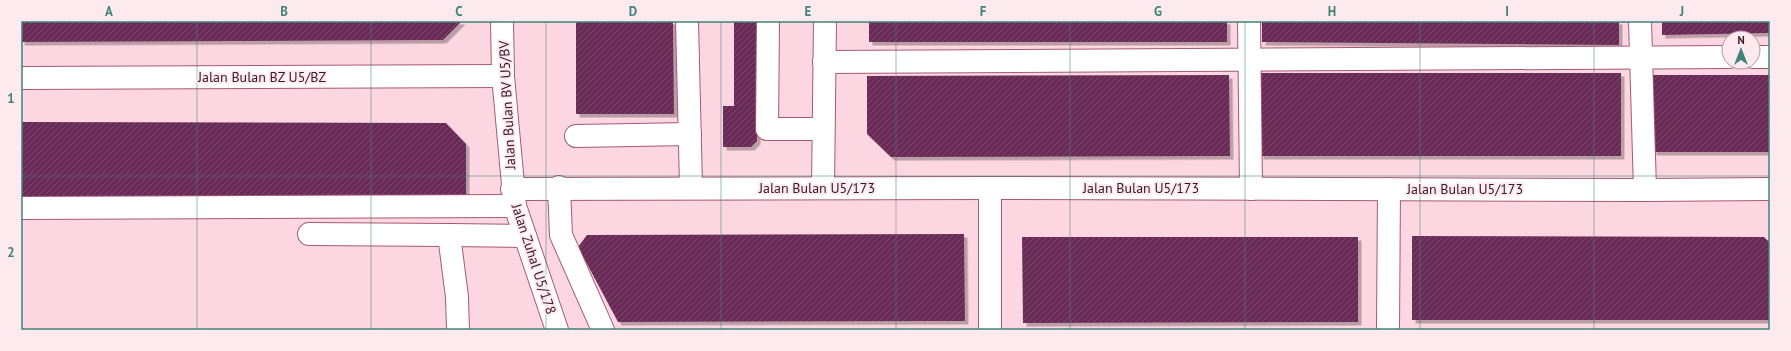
<svg xmlns="http://www.w3.org/2000/svg" width="1791" height="351" viewBox="0 0 1791 351" font-family="'PT Sans',sans-serif">
	<defs>
		<pattern id="building-hatch" width="6" height="6" patternUnits="userSpaceOnUse"><rect width="6" height="6" fill="#6b2c58"/><path d="M-1 1l2-2M0 6l6-6M5 7l2-2" fill="none" stroke="#7d486c"/></pattern>
		<filter id="shadow"><feDropShadow dx="3.5" dy="3.5" stdDeviation="0" flood-color="#0004"/></filter>
	</defs>
	<rect width="100%" height="100%" fill="#fcd7e1"/>
	<g fill="url(#building-hatch)" filter="url(#shadow)">
		<path d="M21,21H462L443,40L21,42Z"/>
		<path d="M576,21H673L674,114H576Z"/>
		<path d="M734,21H759L757,141L751,147H723V106H734Z"/>
		<rect x="869" y="21" width="358" height="21"/>
		<path d="M1262,21H1619V45L1262,42Z"/>
		<path d="M1662,21H1770V33L1662,35Z"/>
		<rect x="1260" y="73" width="361" height="83"/>
		<path d="M1229,75L1230,156L891,157L867,134V76Z"/>
		<rect x="1653" y="75" width="117" height="77"/>
		<path d="M22,122L446,123L466,144V196L21,198Z"/>
		<path d="M964,234L965,321L618,322L578,247L587,235Z"/>
		<path d="M1412,236L1764,237L1770,243V320H1412Z"/>
		<path d="M1022,237H1358V322L1023,323Z"/>
	</g>
	<g fill="none" stroke-linecap="round" stroke-linejoin="round">
		<defs>
			<g id="minor">
				<path d="M502,21L503,76L515,206L557,330"/>
				<path d="M687,21L691,187"/>
				<path d="M768,21L767,129H823"/>
				<path d="M1249,21L1251,189"/>
				<path d="M1640,21L1645,190"/>
				<path d="M1753,57H1770"/>
				<path d="M824,62L1729,57"/>
				<path d="M21,78L503,76"/>
				<path d="M576,136L690,134"/>
				<path d="M559,187L561,235L603,330"/>
				<path d="M823,188L825,21"/>
				<path d="M512,189L990,188L1645,190L1770,189"/>
				<path d="M21,208L515,206"/>
				<path d="M309,234L449,235L457,297L458,330"/>
				<path d="M449,235L525,236"/>
				<path d="M990,330V188"/>
				<path d="M1388,330L1389,189"/>
			</g>
		</defs>
		<use href="#minor" stroke="#a75972" stroke-width="24"/>
		<use href="#minor" stroke="#fff" stroke-width="22"/>
	</g>
	<path fill="none" stroke="#408377" stroke-width="1" stroke-opacity="0.55" d="M197,21V330M371,21V330M546,21V330M721,21V330M896,21V330M1070,21V330M1245,21V330M1420,21V330M1594,21V330M21,176H1770"/>
	<g text-anchor="middle" dominant-baseline="central" stroke-width="4" stroke-linejoin="round" paint-order="stroke">
		<g font-size="14" fill="#391823" stroke="#fdeaef">
			<text x="262" y="77">Jalan Bulan BZ U5/BZ</text>
			<text transform="translate(507 105) rotate(-93)">Jalan Bulan BV U5/BV</text>
			<text x="817" y="188">Jalan Bulan U5/173</text>
			<text x="1141" y="188">Jalan Bulan U5/173</text>
			<text x="1465" y="189">Jalan Bulan U5/173</text>
			<text transform="translate(534 259) rotate(72)">Jalan Zuhal U5/178</text>
		</g>
	</g>
	<rect width="1791" height="351" fill="none" stroke="#fdeaef" stroke-width="44"/>
	<g transform="translate(1741 50)"><circle r="19" fill="#fdeaef" stroke="#af969d"/>
	<path d="M0-3L7 15L0 10L-7 15Z" fill="#408377"/>
	<text y="-6" font-size="11" font-weight="bold" text-anchor="middle" fill="#391823">N</text>
	</g>
	<rect x="22" y="22" width="1747" height="307" fill="none" stroke="#408377" stroke-width="1.5"/>
	<g font-size="13" text-anchor="middle" font-weight="bold" fill="#408377">
		<text x="109" y="16">A</text>
		<text x="284" y="16">B</text>
		<text x="459" y="16">C</text>
		<text x="633" y="16">D</text>
		<text x="808" y="16">E</text>
		<text x="983" y="16">F</text>
		<text x="1158" y="16">G</text>
		<text x="1332" y="16">H</text>
		<text x="1507" y="16">I</text>
		<text x="1682" y="16">J</text>
		<text x="11" y="103">1</text>
		<text x="11" y="257">2</text>
	</g>
</svg>
